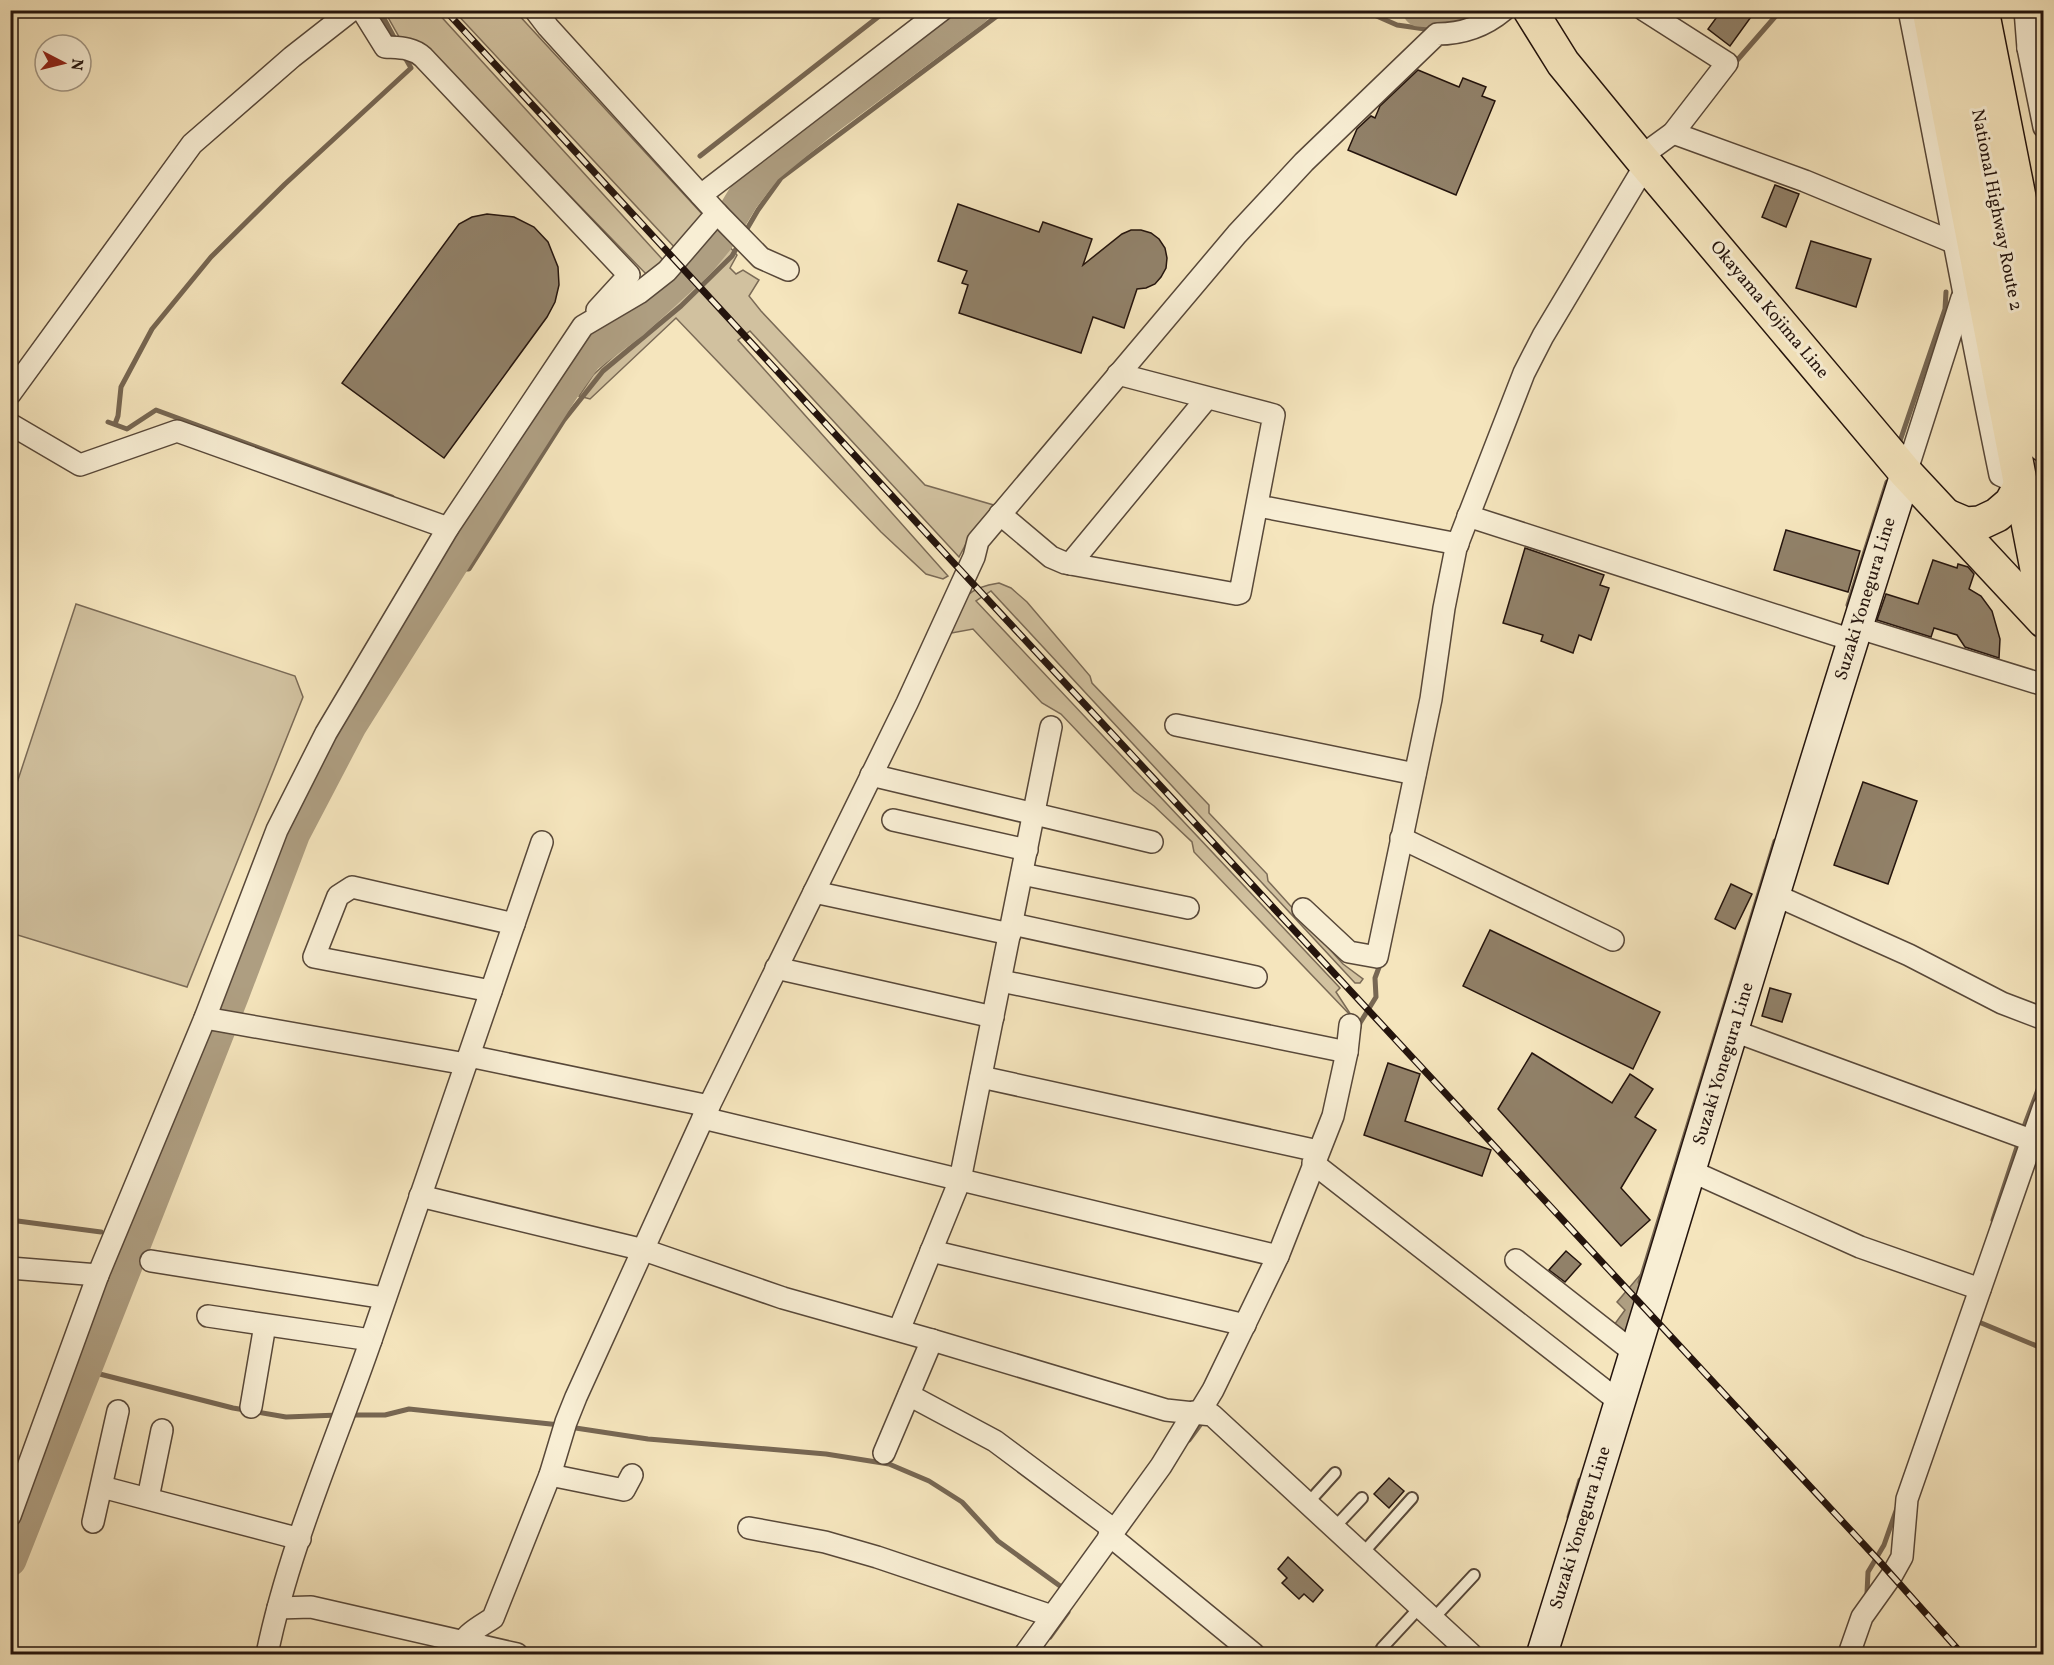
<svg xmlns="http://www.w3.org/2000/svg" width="2054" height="1665" viewBox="0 0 2054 1665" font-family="Vollkorn,serif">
	<rect width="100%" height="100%" fill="#f5e5bd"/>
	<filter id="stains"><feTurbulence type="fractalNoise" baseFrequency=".00333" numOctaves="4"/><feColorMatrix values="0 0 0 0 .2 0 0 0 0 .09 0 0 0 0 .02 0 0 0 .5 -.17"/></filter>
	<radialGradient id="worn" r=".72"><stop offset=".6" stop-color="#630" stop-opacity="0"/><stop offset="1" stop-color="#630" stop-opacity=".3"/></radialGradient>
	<g fill="#d1c19f" stroke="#7a6a56" stroke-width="1.5">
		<path d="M386,10L436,11L663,260L648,276L424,46L402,42L385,12Z"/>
		<path d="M454,11H515L703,215L678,251Z"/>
		<path d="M728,245L737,255L730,268L736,274L743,270L759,280L749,296L761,311L925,485L997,506L967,542L959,557L750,331L738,340L948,576L943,579L926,574L881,532L676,318L590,399L579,396L593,375L716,263Z"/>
		<path d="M999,583L1011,588L1027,602L1090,676L1092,683L1209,805V813L1267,874L1268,881L1343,964L1363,979L1360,983H1355L991,591L976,601L1340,988L1336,992L1353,1018L1194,852L1192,842L1154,806L1134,791L1061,714L1042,703L973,629L946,634C960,604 962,588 999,583Z"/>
		<path d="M76,604L295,676L303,697L187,987L11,933V801Z"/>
	</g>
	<path fill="#ae9e81" stroke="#776753" stroke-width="1.5" d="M1640,1275L1646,1277L1629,1336L1614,1325L1625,1310L1617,1302Z"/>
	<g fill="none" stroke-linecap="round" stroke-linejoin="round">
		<g stroke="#776753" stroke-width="5">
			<path d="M383,10L381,13L397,43"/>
			<path d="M1363,10L1397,25L1432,30"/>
			<path d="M1733,65L1781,10"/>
			<path d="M700,156L887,10"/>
			<path d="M744,234L758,210L781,178L1005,10"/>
			<path d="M108,422L127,429L156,410L392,497"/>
			<path d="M115,424L118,416L121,387L152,329L211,257L285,184L411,68L403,54"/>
			<path d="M1900,441L1945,309L1946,292"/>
			<path d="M459,522L475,527"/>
			<path d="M448,569H469L564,420L603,371L681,306L732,256L740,242"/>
			<path d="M1848,605L1887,482"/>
			<path d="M1359,1028L1360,1023L1376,997L1375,978L1381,962"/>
			<path d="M2022,1132L2044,1074"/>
			<path d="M10,1220L101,1232"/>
			<path d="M1993,1220L2019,1141"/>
			<path d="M124,1236L136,1238"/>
			<path d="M1640,1282L1775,841"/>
			<path d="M1974,1320L2044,1349"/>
			<path d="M84,1370L233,1408L286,1417L339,1415"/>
			<path d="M349,1415H385L409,1409L560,1425"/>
			<path d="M569,1427L648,1439L826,1454L889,1464L929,1481L962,1502L998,1541L1060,1586"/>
			<path d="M1189,1440L1203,1421"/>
			<path d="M1569,1517L1580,1480"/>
			<path d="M1867,1593L1868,1572L1884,1545L1897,1508"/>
			<path d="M1050,1637L1068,1612"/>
		</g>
		<g stroke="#ae9e81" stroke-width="33">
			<path d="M1419,10L1453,13L1458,10"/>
			<path d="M10,1560L233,994L294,833L350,726L497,492L565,386L586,357L632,323L699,262L718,239L743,198L766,168L820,124L974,10"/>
		</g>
	</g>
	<g fill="#918169" stroke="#24140d" stroke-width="1.5">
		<path d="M1722,10H1756L1730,46L1708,29Z"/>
		<path d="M1418,70L1459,87L1463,78L1486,87L1482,96L1495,101L1456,195L1348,150L1357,129L1371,116L1375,118L1380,106Z"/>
		<path d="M1775,185L1799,194L1786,227L1762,217Z"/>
		<path d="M958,204L1039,232L1043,222L1092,239L1083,265L1122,234L1131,230H1141L1151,233L1159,239L1165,248L1167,258L1166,268L1161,277L1155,284L1146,288L1137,289L1124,328L1093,317L1081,353L959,313L968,285L962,283L967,271L938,261Z"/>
		<path d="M487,214L514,217L534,227L548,242L558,267L559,285L555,302L547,317L444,458L342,383L459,224L472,217Z"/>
		<path d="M1811,241L1871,259L1856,307L1796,288Z"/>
		<path d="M1786,530L1860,551L1848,592L1774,570Z"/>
		<path d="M1525,548L1604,575L1600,585L1609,588L1591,640L1579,635L1573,653L1541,641L1543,635L1503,623Z"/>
		<path d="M1933,560L1957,568L1958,564L1968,567L1974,574L1969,589L1981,596L1992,611L2000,639L1999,658L1965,647L1957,635L1934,628L1931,637L1877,620L1886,594L1918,604Z"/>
		<path d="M1863,782L1917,801L1888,884L1834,865Z"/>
		<path d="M1731,884L1752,894L1735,929L1715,919Z"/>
		<path d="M1490,930L1660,1012L1633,1069L1463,986Z"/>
		<path d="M1770,988L1791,994L1782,1022L1762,1016Z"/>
		<path d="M1532,1053L1612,1103L1630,1074L1653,1089L1635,1117L1656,1130L1621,1188L1650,1220L1621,1246L1498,1109Z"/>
		<path d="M1388,1063L1420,1074L1405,1121L1491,1150L1482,1176L1364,1135Z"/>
		<path d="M1566,1251L1581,1264L1565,1282L1549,1270Z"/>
		<path d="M1389,1478L1404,1491L1389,1508L1374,1494Z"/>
		<path d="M1288,1557L1323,1590L1313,1602L1304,1594L1299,1599L1282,1583L1287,1578L1278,1569Z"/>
	</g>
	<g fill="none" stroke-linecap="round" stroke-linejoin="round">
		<defs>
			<g id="lane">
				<path d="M1307,1504L1335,1473"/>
				<path d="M1334,1528L1362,1498"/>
				<path d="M1362,1554L1412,1498"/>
				<path d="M1433,1619L1474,1575"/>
				<path d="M1382,1648L1420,1607"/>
			</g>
			<g id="street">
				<path d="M362,10L385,47C399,48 412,47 423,57L629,275L597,310"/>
				<path d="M535,10L548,27L717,213L761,258L788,270"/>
				<path d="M1909,10C1940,165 1968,320 2000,475L2021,485"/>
				<path d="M2025,10L2028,48L2044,127"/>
				<path d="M2028,48L2044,22"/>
				<path d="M1673,133L1805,181L1955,243"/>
				<path d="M1640,157L1673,133L1727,63L1644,10"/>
				<path d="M701,195L942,10"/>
				<path d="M10,394L192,144L292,57L352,10"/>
				<path d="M10,424L80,465L177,431L448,528"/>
				<path d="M1906,473L1962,298"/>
				<path d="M1258,506L1458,544"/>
				<path d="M1000,514L1051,557L1065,563L1236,594L1240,593L1274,415L1118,374"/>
				<path d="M1468,516L1852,640"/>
				<path d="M1070,564L1207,398"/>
				<path d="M1856,627L2044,685"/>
				<path d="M1176,725L1415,774"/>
				<path d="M871,775L1152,842"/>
				<path d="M893,820L1027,850"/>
				<path d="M1401,838L1613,940"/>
				<path d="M1022,874L1188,908"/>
				<path d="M814,892L1010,934"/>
				<path d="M1775,895L1909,955L2002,1003L2044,1019"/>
				<path d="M1303,909L1349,952L1377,957L1431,699L1444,608L1456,548L1524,373L1543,336L1646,164"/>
				<path d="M1012,924L1256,977"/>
				<path d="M776,968L993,1017"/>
				<path d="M1001,981L1347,1052"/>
				<path d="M491,991L314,957L338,896L352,887L514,924"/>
				<path d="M205,1018L466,1064"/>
				<path d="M1734,1031L2031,1140"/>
				<path d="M469,1056L709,1106"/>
				<path d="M981,1077L1318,1151"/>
				<path d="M703,1118L1278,1256"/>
				<path d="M1313,1163L1621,1403"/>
				<path d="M1691,1171L1860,1247L1980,1289"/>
				<path d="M420,1196L644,1250L783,1298L932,1340L1166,1410L1212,1415L1471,1654"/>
				<path d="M931,1251L1245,1325"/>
				<path d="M1516,1260L1636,1354"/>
				<path d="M151,1261L385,1298"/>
				<path d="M10,1268L98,1275"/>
				<path d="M208,1316L371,1340"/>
				<path d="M899,1330L960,1180L1051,727"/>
				<path d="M909,1395L995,1441L1113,1529"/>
				<path d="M251,1407L265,1325"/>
				<path d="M1199,1413L1213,1390L1278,1256L1333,1116L1347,1052L1350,1025"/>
				<path d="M884,1453L932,1340"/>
				<path d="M550,1475L624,1490L632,1475"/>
				<path d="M102,1487L300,1539"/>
				<path d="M148,1498L162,1430"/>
				<path d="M10,1516L98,1275L205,1018L277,830L326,733L448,528L583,326L639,293L667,271L717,213"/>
				<path d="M93,1522L118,1411"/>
				<path d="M749,1528L825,1542L877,1557L1052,1616"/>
				<path d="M1109,1535L1254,1654"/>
				<path d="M278,1608L311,1607L517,1654"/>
				<path d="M267,1654C289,1547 335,1444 371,1340C429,1174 485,1008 542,842"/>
				<path d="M456,1654C464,1634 476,1629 493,1618L550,1475L566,1422L576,1397L703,1118L907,703L974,557L978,541L1237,234L1304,162L1437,34C1463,34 1485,26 1504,10"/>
				<path d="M1025,1654L1161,1466L1194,1412"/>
				<path d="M1849,1654L1862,1617L1892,1575L1902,1557L1907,1499L2044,1106"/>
			</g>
			<path id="secondary" d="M1542,1654C1665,1261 1780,865 1906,473"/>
			<g id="primary">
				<path d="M1530,10L1563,63L1640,157L1906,473L2044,621"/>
				<path d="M1947,516L1966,524L1980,523L1997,515L2011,503L2021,485"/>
			</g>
			<g id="highway">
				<path d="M1929,10L2044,605"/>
				<path d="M1956,10L2044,445"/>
				<path d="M1982,10L2044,323"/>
			</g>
		</defs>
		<use href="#lane" stroke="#584839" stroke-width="14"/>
		<use href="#street" stroke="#584839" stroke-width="24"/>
		<use href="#secondary" stroke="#24140d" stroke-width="33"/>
		<use href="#primary" stroke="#24140d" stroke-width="36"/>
		<use href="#highway" stroke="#24140d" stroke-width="36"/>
		<use href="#lane" stroke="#f8eed4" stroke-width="10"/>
		<use href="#street" stroke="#f8eed4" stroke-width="21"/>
		<use href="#secondary" stroke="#f8eed4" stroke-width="30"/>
		<use href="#primary" stroke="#f5e5bd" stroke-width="33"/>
		<use href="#highway" stroke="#f5e5bd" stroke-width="33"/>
		<defs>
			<path id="rail" d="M445,10L951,560L1880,1562L1962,1654"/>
		</defs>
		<use href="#rail" stroke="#24140d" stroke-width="7"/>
		<use href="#rail" stroke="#f8eed4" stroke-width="4.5" stroke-dasharray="14" stroke-linecap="butt"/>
	</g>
	<g text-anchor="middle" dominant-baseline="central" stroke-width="6" stroke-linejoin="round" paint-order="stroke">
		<g font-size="18" fill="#24140d" stroke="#f8eed4">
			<text transform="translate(1996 210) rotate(79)">National Highway Route 2</text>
			<text transform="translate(1769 310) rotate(50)">Okayama Kojima Line</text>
			<text transform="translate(1866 599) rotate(-73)">Suzaki Yonegura Line</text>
			<text transform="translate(1724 1064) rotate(-73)">Suzaki Yonegura Line</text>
			<text transform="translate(1581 1528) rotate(-73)">Suzaki Yonegura Line</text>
		</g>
	</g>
	<rect width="2054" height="1665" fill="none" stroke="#f5e5bd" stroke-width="36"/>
	<rect x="12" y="12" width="2030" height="1641" fill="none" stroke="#24140d" stroke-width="3"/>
	<rect x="18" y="18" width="2018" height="1629" fill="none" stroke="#24140d" stroke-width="1.5"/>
	<g transform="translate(63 63) rotate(97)"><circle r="28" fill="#f8eed4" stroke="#a39784" stroke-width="1.5"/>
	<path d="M0-4.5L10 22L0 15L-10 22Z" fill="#8f2418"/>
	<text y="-9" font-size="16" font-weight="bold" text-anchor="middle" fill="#24140d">N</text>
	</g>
	<rect width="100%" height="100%" filter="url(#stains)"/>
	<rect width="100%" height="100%" fill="url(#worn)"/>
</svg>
